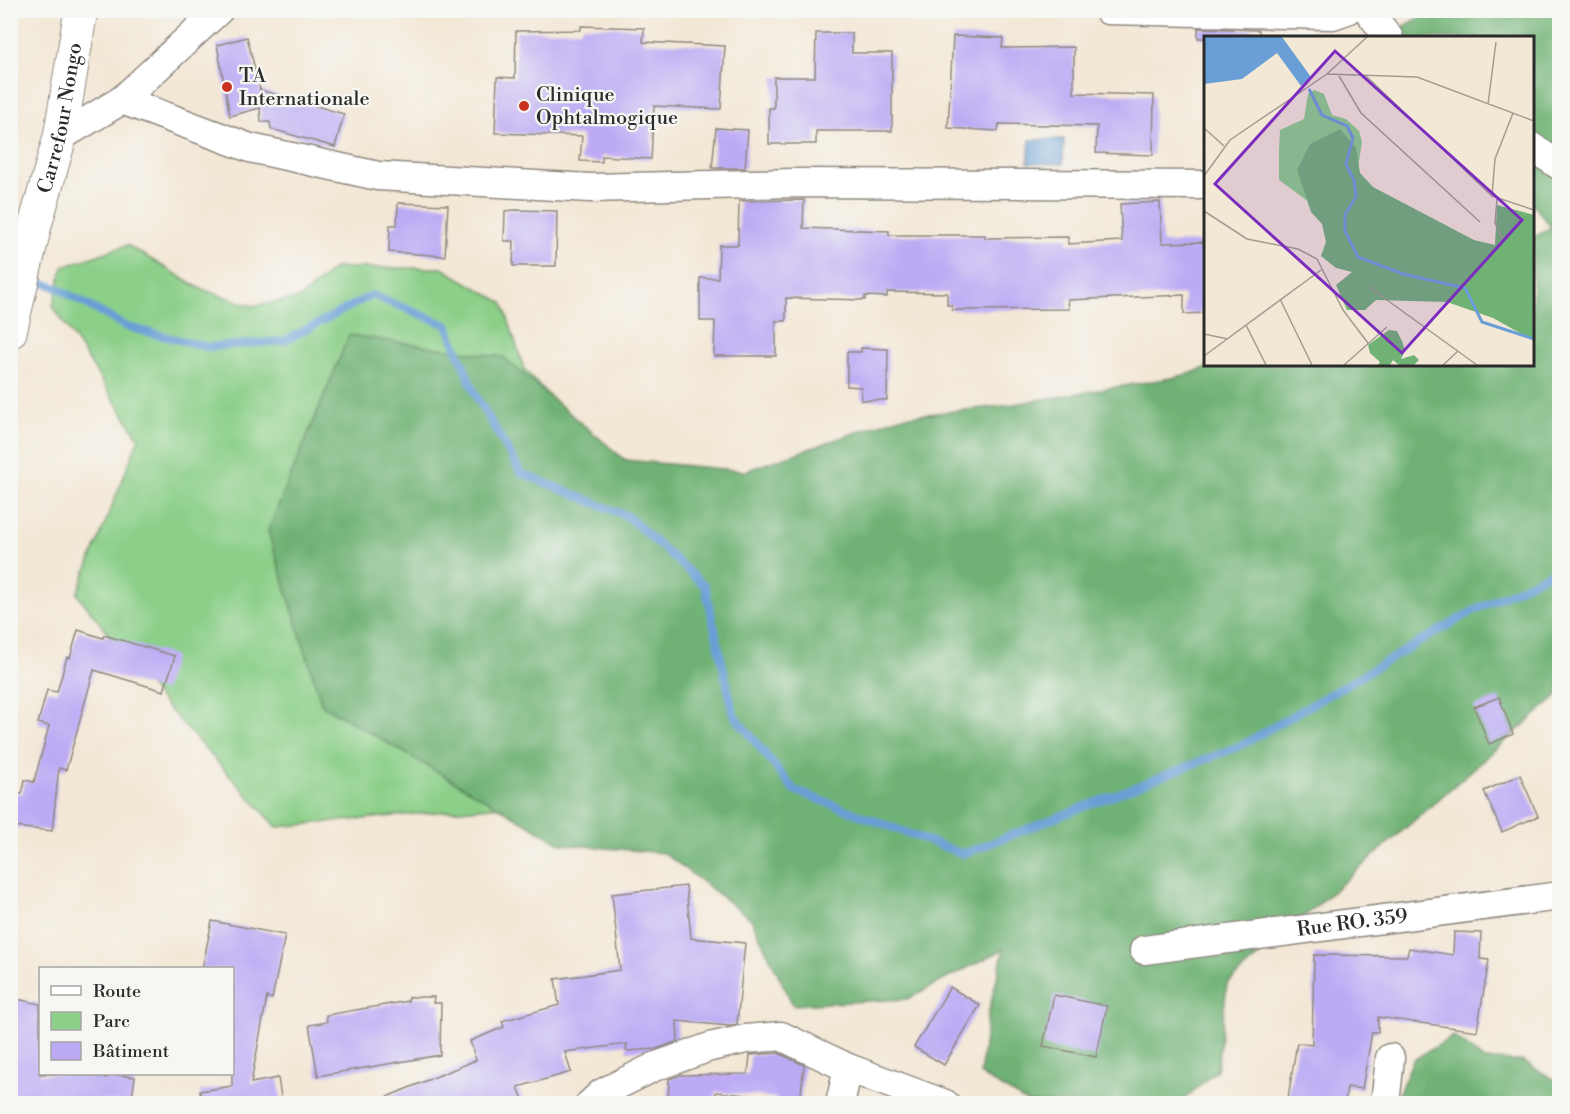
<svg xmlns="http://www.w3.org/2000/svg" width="1570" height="1114" viewBox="0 0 1570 1114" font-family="'Libre Bodoni',serif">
	<rect width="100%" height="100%" fill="#f6f6f2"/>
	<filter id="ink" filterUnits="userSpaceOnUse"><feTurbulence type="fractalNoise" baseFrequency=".0167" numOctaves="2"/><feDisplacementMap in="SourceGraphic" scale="12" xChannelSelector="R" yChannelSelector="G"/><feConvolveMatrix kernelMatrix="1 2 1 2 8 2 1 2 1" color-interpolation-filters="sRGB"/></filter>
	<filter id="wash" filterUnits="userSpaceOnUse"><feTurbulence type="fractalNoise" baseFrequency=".008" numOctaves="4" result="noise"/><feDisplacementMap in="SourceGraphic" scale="24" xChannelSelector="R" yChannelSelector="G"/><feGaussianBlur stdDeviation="1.35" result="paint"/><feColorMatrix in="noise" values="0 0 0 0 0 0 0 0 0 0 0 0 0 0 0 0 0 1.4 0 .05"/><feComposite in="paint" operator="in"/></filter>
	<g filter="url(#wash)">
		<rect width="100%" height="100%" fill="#f3e7d5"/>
		<path fill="#8bcf88" stroke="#5b7d5a" stroke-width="1.5" d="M127,245L201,289L252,306L300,298L335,268H442L503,303L524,369L592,442L695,496L512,805L277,827L158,697L77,594L139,438L53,306L63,267Z"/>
		<g fill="#70b274" stroke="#4e6e50" stroke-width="1.5">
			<path d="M1433,11H1559V694L1227,984L1217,1070L1180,1103H1028L980,1074L988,1015L1004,949L907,999L793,1005L751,919L664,853L562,844L322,705L268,531L349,335L503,357L625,460L745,471L900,417L1002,406L1177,377L1216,365L1532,364L1533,238L1551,227L1533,204L1532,38H1395L1391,33Z"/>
			<path d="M1454,1036L1484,1060L1522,1061L1559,1082V1103L1394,1104L1413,1060Z"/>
		</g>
		<path fill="#699fd6" stroke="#4a6580" stroke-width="1.5" d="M1064,139L1063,164L1028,163L1030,140Z"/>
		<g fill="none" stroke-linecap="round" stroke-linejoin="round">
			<path stroke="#699fd6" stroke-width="8" d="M28,278L55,287L127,327L208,347L284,341L372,295L447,325L476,396L521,473L627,516L705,586L734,715L794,790L963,854L1242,745L1473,611L1560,568"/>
		</g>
		<g id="blocks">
			<g fill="#bcabf4">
				<path d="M581,26L644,28L643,42L725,46L721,109L654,106L651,159L602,156V162L580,161L582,136L495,133L497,77L515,78L516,31L581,30Z"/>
				<path d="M1198,28L1259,30V38H1198Z"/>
				<path d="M816,33H852V53H892V131H816V144H769V108H774V77H815Z"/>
				<path d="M953,36L1003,38L1002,48L1074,47V93L1154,95L1153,155L1096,153L1097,126L999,124L998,131L948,128Z"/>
				<path d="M247,37L260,90L344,114L335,147L271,129L270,122H261L260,108L230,116L217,45Z"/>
				<path d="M716,128L748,130L745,168H712Z"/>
				<path d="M804,200L803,228L889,231V235H985V238L1068,237V244L1122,241L1120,204L1160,202L1162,243L1206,242V313L1184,314V295L1068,300L1069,309L952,310V305H947V293L887,292V297L865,296V300L786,298V321H776V356H714L715,321H700V278H718L719,245H738L739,201Z"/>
				<path d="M398,203L448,205L445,256L389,252L390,225H397Z"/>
				<path d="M515,210L557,211L556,266H513L514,241H504L505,211Z"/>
				<path d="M861,348L888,349L887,400H861V387L847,386V352H861Z"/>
				<path d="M78,630L103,638L104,635L175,656L164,691L94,670L66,770L59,768L52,831L15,827V822L10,821V791L22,794L25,780L34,782L49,726L38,723L47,690L57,692L67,657L70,658Z"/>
				<path d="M1499,697L1513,734L1489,744L1474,707Z"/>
				<path d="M1520,775L1538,816L1502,832L1484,791Z"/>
				<path d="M686,886L691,938L745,943L737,1024L729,1026L677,1021L678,1041L656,1049L626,1051L627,1044L565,1052L571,1072L518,1087L525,1104H370L476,1060L470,1041L504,1027L502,1021L559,1005L555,979L620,970L612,894Z"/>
				<path d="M212,921L285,935L272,999L267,997L251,1083L278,1078L282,1104H201L200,1091L232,1086V969H202Z"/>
				<path d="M1454,932L1481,933L1480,959L1489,960L1477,1031L1378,1017V1032H1372L1362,1089L1347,1087L1345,1104H1287L1297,1043L1312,1045L1314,955L1407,956L1409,948L1453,955Z"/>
				<path d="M950,987L980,1005L944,1065L914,1047Z"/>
				<path d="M1054,995L1107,1006L1096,1057L1043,1046Z"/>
				<path d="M409,997H434L433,1003H441L440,1055L318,1076L309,1025L327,1022L326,1015L408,1001Z"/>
				<path d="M17,999L40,1004V1074H78L107,1078L108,1074H111L135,1077L131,1104L99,1100L98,1104H10V1028Z"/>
				<path d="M778,1053L804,1065L800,1104L776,1102V1098L716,1092V1104H668L669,1079L681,1075L748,1074L750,1055Z"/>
			</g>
		</g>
	</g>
	<g filter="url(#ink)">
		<use href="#blocks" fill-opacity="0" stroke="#8f8980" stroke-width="1.5"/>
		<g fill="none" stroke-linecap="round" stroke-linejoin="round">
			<defs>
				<g id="minor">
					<path d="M1108,10L1333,15L1347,10"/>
					<path d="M1368,10L1389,38"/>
					<path d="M122,100L250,148L378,176L590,188L794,183L1206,185"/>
					<path d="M60,137L122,100L219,10"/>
					<path d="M1532,147L1560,166"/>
					<path id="s1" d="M1144,950L1560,896"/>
					<path d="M590,1104L602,1093L654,1067L710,1047L746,1039L781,1036L848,1068L945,1104"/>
					<path d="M840,1104L848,1068"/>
					<path d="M1385,1104L1390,1058"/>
				</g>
				<g id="major">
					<path id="s2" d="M10,332L35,225L60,137L81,10"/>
				</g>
			</defs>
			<use href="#minor" stroke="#8f8980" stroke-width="31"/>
			<use href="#major" stroke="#8f8980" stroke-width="35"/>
			<use href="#minor" stroke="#fff" stroke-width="28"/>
			<use href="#major" stroke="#fff" stroke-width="33"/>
		</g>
	</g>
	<g fill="#c8321e" stroke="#f6f6f2" stroke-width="2">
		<circle cx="227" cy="87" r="6"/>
		<circle cx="524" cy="106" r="6"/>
	</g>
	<g text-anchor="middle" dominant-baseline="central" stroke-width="4.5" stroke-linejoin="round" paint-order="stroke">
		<g font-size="20" fill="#2b2b2b" stroke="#f6f6f2" text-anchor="start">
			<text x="239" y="76">TA<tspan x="239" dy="23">Internationale</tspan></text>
			<text x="536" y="95">Clinique<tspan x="536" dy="23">Ophtalmogique</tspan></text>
		</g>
		<g font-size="20" fill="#2b2b2b" stroke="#f6f6f2">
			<text stroke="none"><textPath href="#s2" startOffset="220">Carrefour Nongo</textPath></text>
			<text stroke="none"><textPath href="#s1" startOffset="210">Rue RO. 359</textPath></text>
		</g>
	</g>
	<g transform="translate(1204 36)">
		<rect width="330" height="330" fill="#f3e7d5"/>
		<path d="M110,54L120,58L128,79L142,83L155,95L158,106L154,132L160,149L105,166L75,144V115L76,94L100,83L104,58Z" fill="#8bcf88"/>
		<path d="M136,93L152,112L156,137L169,151L270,204L291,209L293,169L330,179V305L289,282L243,266L172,264L161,274H143L132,249L148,236L132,232L117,220L122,206L118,188L107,176L93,134L106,108ZM185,294L193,295L198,305L201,314L197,323L210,319L215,324L210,329H195L189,324L186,329H174L176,326L166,317L164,309Z" fill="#70b274"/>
		<path d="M0,1H78L107,41L97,50L73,17L38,43L0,48Z" fill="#699fd6"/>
		<path fill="none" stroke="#699fd6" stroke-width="3" d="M105,53L118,79L143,90L149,102L142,128L150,144L152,161L141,179V195L154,221L199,238L261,252L278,286L330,303"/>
		<path fill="none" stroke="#a39c91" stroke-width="1.5" d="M123,38L213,41L330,85M135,40L157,77L276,186M162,40L288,160L330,174M284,68L292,6M0,92L20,110M0,140L26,104L123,38L163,1M288,160L291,123L309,77M293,163L291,187L299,204M0,175L43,203L94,213L113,223L139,274L164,307M165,251L273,329M76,263L108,329M42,289L62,329M0,298L24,303M0,320L117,234M140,329L183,291M239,329L254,315"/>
		<path fill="#7b2cbf" fill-opacity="0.15" stroke="#7b2cbf" stroke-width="3" d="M131,15L318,184L198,317L11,148Z"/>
		<rect width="330" height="330" fill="none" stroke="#2b2b2b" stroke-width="3"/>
	</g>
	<rect width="1570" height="1114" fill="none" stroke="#f6f6f2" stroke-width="36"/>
	<rect x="39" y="967" width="195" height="108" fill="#f6f6f2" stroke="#a5a5a2" stroke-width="1.5"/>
	<rect x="51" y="986" width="30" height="9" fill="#ffffff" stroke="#a5a5a2" stroke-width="1.5"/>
	<text x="93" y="997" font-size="18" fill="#2b2b2b">Route</text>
	<rect x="51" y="1012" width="30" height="18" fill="#8bcf88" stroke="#a5a5a2" stroke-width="1.5"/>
	<text x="93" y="1027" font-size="18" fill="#2b2b2b">Parc</text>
	<rect x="51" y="1042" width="30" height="18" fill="#bcabf4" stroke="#a5a5a2" stroke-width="1.5"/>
	<text x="93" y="1057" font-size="18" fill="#2b2b2b">Bâtiment</text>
</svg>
